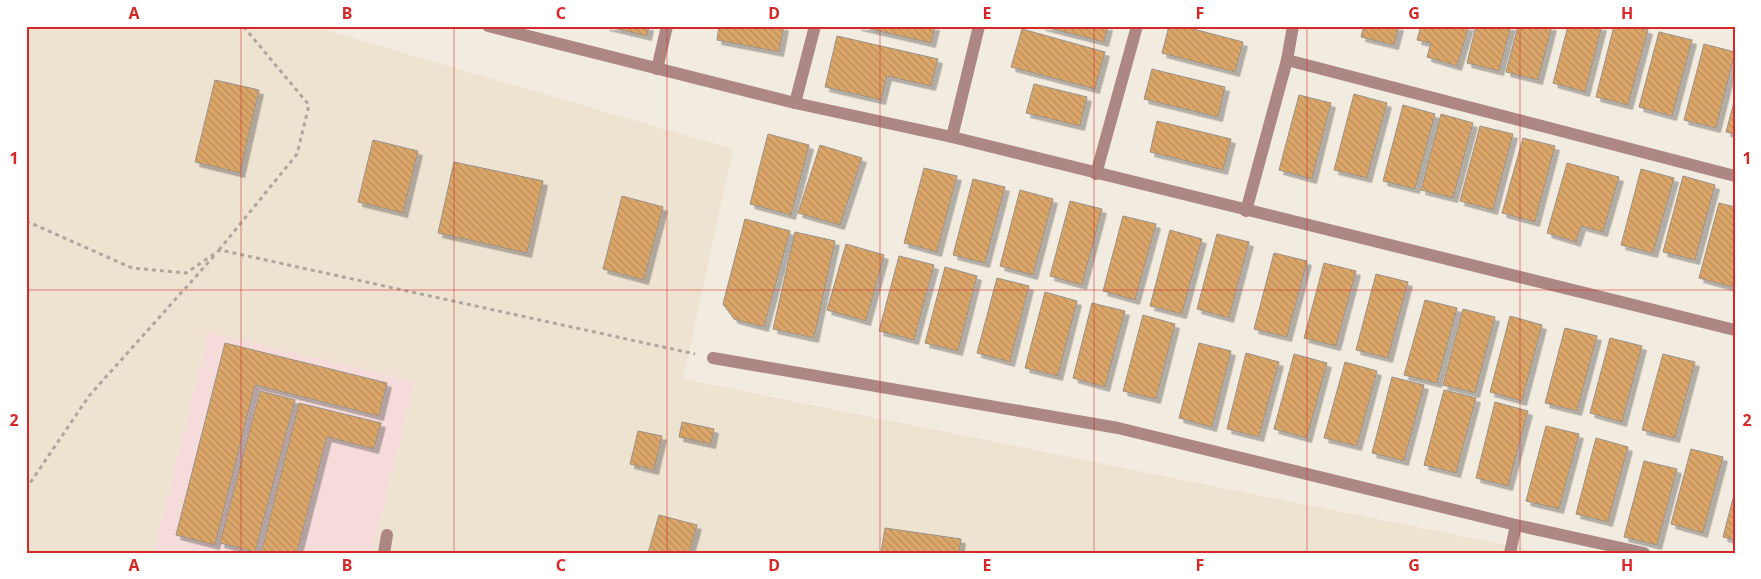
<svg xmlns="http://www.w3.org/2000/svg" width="1761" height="579" viewBox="0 0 1761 579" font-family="'Noto Sans',sans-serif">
	<defs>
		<pattern id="building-back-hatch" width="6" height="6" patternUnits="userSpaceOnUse" patternTransform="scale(1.25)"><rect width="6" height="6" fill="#dba669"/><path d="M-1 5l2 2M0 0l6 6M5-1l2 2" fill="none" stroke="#bc8e5a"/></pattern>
		<filter id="shadow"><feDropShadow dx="4.5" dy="4.5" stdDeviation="0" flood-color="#0004"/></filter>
	</defs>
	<rect width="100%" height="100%" fill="#f2ebe0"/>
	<path fill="#eee2d0" d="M26,26H311L733,149L683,379L1545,553H26Z"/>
	<path fill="#f6dbdb" d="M208,332L415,382L372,553H153Z"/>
	<g fill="url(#building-back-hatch)" stroke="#999188" filter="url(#shadow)">
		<path d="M605,26H649L647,36Z"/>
		<path d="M719,26H784L779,52L717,40Z"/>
		<path d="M857,26H935L931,43Z"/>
		<path d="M1041,26H1108L1104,42Z"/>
		<path d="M1169,26H1182L1243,42L1235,72L1162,53Z"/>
		<path d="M1364,26H1399L1394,45L1361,37Z"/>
		<path d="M1421,26H1469L1457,66L1427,57L1431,43L1417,40Z"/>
		<path d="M1476,26H1511L1499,71L1467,63Z"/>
		<path d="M1518,26H1552L1538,80L1506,72Z"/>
		<path d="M1568,26H1602L1585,92L1553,83Z"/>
		<path d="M1614,26H1634L1648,30L1628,105L1596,97Z"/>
		<path d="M1022,29L1105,52L1095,89L1011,67Z"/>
		<path d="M1659,32L1692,40L1672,116L1639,107Z"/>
		<path d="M837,36L938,59L931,86L887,76L881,100L825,87Z"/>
		<path d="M1704,44L1735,52L1716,128L1684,120Z"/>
		<path d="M1152,69L1225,87L1218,117L1144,99Z"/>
		<path d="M215,80L259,90L240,173L195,162Z"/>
		<path d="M1034,84L1087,97L1080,126L1026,113Z"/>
		<path d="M1354,94L1387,103L1367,178L1334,170Z"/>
		<path d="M1299,95L1331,103L1312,179L1279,170Z"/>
		<path d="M1735,98V134L1726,132Z"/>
		<path d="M1403,105L1435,114L1415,189L1383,181Z"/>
		<path d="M1441,114L1473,123L1453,198L1421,190Z"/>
		<path d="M1157,121L1231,139L1223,170L1150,152Z"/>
		<path d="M1480,126L1513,134L1493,210L1460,201Z"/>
		<path d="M768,134L809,145L791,215L750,204Z"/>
		<path d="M1523,138L1555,146L1535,222L1502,213Z"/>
		<path d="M373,140L418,151L403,213L358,202Z"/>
		<path d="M820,145L862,158L840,225L798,213Z"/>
		<path d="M454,162L543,181L527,253L438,233Z"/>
		<path d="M1567,163L1619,177L1603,232L1581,226L1576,242L1547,233Z"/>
		<path d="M924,168L957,176L937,252L904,243Z"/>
		<path d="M1641,169L1674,178L1653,253L1621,245Z"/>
		<path d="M1683,176L1715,185L1695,260L1663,252Z"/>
		<path d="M973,179L1005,187L985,263L953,255Z"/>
		<path d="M1020,190L1053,199L1033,275L1000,266Z"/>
		<path d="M622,196L663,207L644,280L603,269Z"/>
		<path d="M1070,201L1102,209L1082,285L1050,276Z"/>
		<path d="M1719,203L1735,207V276L1732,287L1699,278Z"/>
		<path d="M1123,216L1156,224L1135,300L1103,291Z"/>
		<path d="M745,219L790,231L764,327L734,319L723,304Z"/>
		<path d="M1170,230L1202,239L1182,314L1150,306Z"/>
		<path d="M795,232L835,241L814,338L773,329Z"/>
		<path d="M1217,234L1249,242L1229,318L1197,309Z"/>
		<path d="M846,244L884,255L866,321L827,310Z"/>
		<path d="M1274,253L1307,261L1287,337L1254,329Z"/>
		<path d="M899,256L934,265L914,340L879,331Z"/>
		<path d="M1324,263L1356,271L1336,346L1304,338Z"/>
		<path d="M945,267L977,276L958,351L925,343Z"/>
		<path d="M1376,274L1408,282L1388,358L1356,350Z"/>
		<path d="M997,278L1029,286L1010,362L977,353Z"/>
		<path d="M1045,292L1077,301L1058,376L1025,368Z"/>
		<path d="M1425,300L1457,308L1437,383L1404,375Z"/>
		<path d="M1092,303L1125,311L1105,387L1073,378Z"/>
		<path d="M1463,309L1495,317L1475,393L1443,385Z"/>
		<path d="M1143,315L1175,324L1156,399L1123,391Z"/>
		<path d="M1510,316L1542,325L1522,401L1490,392Z"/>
		<path d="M1565,328L1597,336L1577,411L1545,403Z"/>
		<path d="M1610,338L1642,346L1622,422L1590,413Z"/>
		<path d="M225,343L387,383L379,416L255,385L215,545L176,535Z"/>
		<path d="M1199,343L1231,351L1212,427L1179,418Z"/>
		<path d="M1246,353L1279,362L1259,437L1227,429Z"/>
		<path d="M1294,354L1327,363L1307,438L1274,429Z"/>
		<path d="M1663,354L1695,362L1675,438L1642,430Z"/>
		<path d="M1345,362L1377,371L1357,446L1324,438Z"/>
		<path d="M1392,377L1424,385L1404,461L1372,453Z"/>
		<path d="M1444,390L1476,398L1456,473L1424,465Z"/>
		<path d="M260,391L295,400L255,552L220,543Z"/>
		<path d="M1495,402L1528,411L1508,486L1476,478Z"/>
		<path d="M299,403L381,423L374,449L327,437L297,553H261Z"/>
		<path d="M682,422L714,429L711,444L679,437Z"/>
		<path d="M1546,426L1579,434L1559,509L1526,501Z"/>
		<path d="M638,431L662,436L654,470L630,464Z"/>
		<path d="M1596,438L1628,447L1608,522L1576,514Z"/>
		<path d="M1691,449L1723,457L1703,533L1671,524Z"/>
		<path d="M1644,461L1677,469L1657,545L1624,537Z"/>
		<path d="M1735,491V540L1723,537Z"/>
		<path d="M659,515L697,525L689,553H648Z"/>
		<path d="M885,528L961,539L959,553H881Z"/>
	</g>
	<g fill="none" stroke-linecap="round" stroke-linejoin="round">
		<g stroke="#ada79f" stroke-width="3" stroke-dasharray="4 4" stroke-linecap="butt">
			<path d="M26,221L132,268L186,273L220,250L695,354"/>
			<path d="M219,250L297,154L309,105L243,26"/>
			<path d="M26,489L89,396L215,255"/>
		</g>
		<g stroke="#ac8784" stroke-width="12">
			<path d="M384,553L387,535"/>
			<path d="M1510,553L1516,525"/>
		</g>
		<g stroke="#ac8784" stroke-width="12">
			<path d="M488,26L795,103L952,137L1735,330"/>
			<path d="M1287,60L1735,176"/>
			<path d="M657,69L667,26"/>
			<path d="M795,103L815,26"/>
			<path d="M952,137L979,26"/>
			<path d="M1096,174L1137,26"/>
			<path d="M1246,211L1287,60L1293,26"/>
			<path d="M713,358L1118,428L1516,525L1644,553"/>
		</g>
	</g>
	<path fill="none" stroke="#d62828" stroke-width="1" stroke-opacity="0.55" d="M241,26V553M454,26V553M667,26V553M880,26V553M1094,26V553M1307,26V553M1520,26V553M26,290H1735"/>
	<rect width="1761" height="579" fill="none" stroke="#ffffff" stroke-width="55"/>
	<rect x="28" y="28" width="1706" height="524" fill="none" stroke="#d62828" stroke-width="2"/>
	<g font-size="16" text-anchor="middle" font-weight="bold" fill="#d62828">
		<text x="134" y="19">A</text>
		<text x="347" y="19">B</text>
		<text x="561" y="19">C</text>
		<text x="774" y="19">D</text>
		<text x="987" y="19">E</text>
		<text x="1200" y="19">F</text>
		<text x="1414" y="19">G</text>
		<text x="1627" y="19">H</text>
		<text x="14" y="164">1</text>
		<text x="1747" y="164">1</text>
		<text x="14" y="426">2</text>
		<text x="1747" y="426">2</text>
		<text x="134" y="571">A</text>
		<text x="347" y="571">B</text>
		<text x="561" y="571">C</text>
		<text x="774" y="571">D</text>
		<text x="987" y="571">E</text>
		<text x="1200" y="571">F</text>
		<text x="1414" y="571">G</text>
		<text x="1627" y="571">H</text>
	</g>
</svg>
